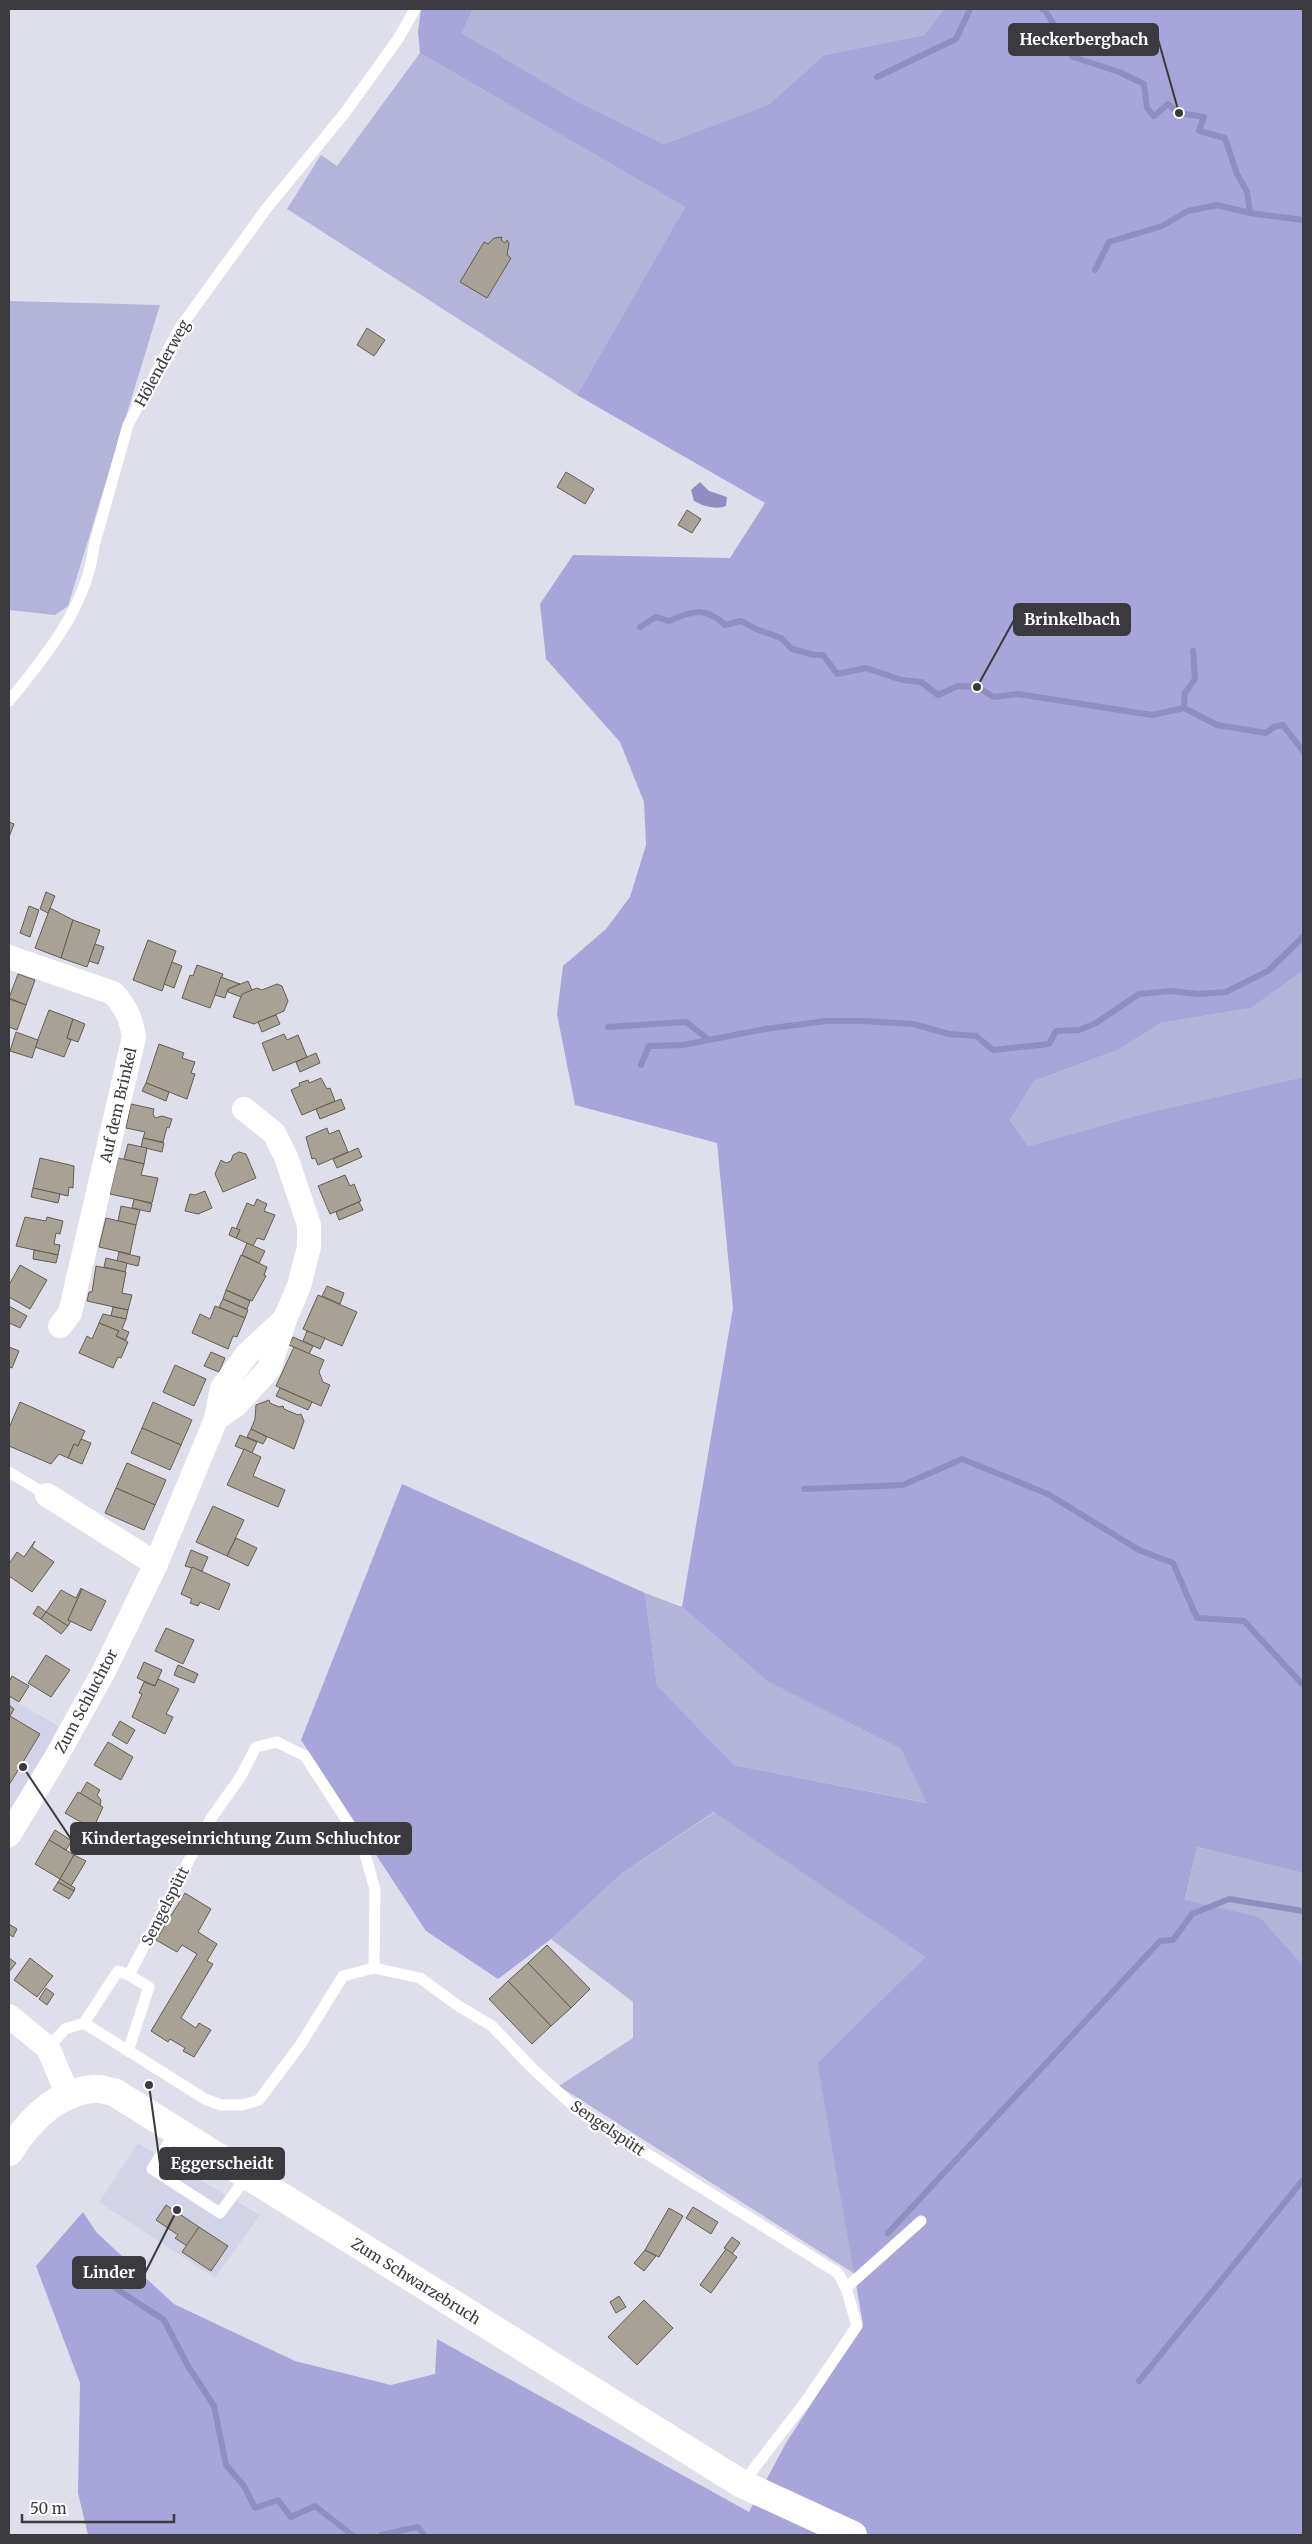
<svg xmlns="http://www.w3.org/2000/svg" width="1312" height="2544" viewBox="0 0 1312 2544" font-family="Merriweather,serif">
	<rect width="100%" height="100%" fill="#dfdfec"/>
	<g fill="#d3d3e8">
		<path d="M9,1697L60,1727L12,1808L9,1806Z"/>
		<path d="M138,2143L260,2215L215,2278L99,2202Z"/>
	</g>
	<g fill="#b4b3d9">
		<path d="M473,9H944L924,35L824,55L769,104L664,144L578,102L462,33Z"/>
		<path d="M420,53L685,207L577,395L287,209L321,155L337,166Z"/>
		<path d="M9,301L160,305L68,606L55,615L9,610Z"/>
		<path d="M1303,971V1077L1146,1113L1028,1146L1010,1120L1034,1081L1118,1050L1161,1023L1251,1008Z"/>
		<path d="M645,1593L682,1607L768,1682L901,1749L928,1803L734,1765L657,1685Z"/>
		<path d="M715,1812L927,1957L817,2063L855,2274L559,2086L633,2038V2002L551,1939L621,1874Z"/>
		<path d="M1197,1847L1303,1873V1965L1260,1917L1185,1901Z"/>
	</g>
	<path fill="#a7a5d9" d="M421,9H473L462,33L578,102L664,144L769,104L824,55L924,35L944,9H1303V971L1251,1008L1161,1023L1118,1050L1034,1081L1010,1120L1028,1146L1146,1113L1303,1077V1873L1197,1847L1185,1900L1260,1917L1303,1965V2535H88L78,2493L80,2383L36,2266L83,2212L97,2233L174,2304L295,2361L391,2385L435,2374L437,2339L749,2512L786,2443L863,2324L817,2063L926,1957L714,1812L621,1874L551,1939L498,1979L426,1931L301,1740L402,1484L645,1593L657,1685L734,1765L927,1803L901,1749L768,1682L682,1607L733,1308L717,1143L575,1105L557,1014L563,966L606,929L630,897L646,845L644,802L620,742L546,659L540,604L573,555L730,558L765,503L577,395L685,207L420,53L418,32Z"/>
	<path fill="#908dc0" d="M700,482L709,491L727,497L726,506C716,510 703,506 694,501L691,490Z"/>
	<g fill="none" stroke-linecap="round" stroke-linejoin="round">
		<g stroke="#908dc0" stroke-width="6">
			<path d="M1042,9L1045,10L1073,57L1119,72L1144,84L1147,108L1154,116L1168,104L1179,113L1204,117L1199,131L1225,138L1237,174L1247,192L1250,213L1303,220"/>
			<path d="M877,77L956,39L970,9"/>
			<path d="M1095,270L1109,242L1162,226L1188,211L1217,205L1250,213"/>
			<path d="M640,627L656,617L669,621C692,611 705,606 725,625L741,621L756,629L781,638L792,649L814,655H823L837,674L866,668L902,680L921,682L938,695L958,686L977,687L994,697L1018,694L1152,715L1184,708L1217,725L1266,733L1274,727L1283,725L1303,751"/>
			<path d="M1184,708L1185,693L1195,679L1193,651"/>
			<path d="M608,1027L686,1022L709,1040"/>
			<path d="M641,1065L649,1046L683,1045L765,1029L826,1021H864L913,1024L949,1034L976,1036L993,1050L1049,1044L1056,1031L1079,1030L1096,1023L1139,994L1171,991L1198,994L1226,992L1268,971L1303,937"/>
			<path d="M804,1489L903,1485L962,1459L1048,1494L1139,1550L1173,1563L1197,1618L1244,1621L1303,1685"/>
			<path d="M888,2233L1160,1941L1173,1940L1192,1914L1229,1899L1303,1911"/>
			<path d="M115,2288L164,2320L188,2366L214,2406L226,2465L244,2486L255,2508L278,2500L291,2517L315,2506L352,2535"/>
			<path d="M1139,2381L1303,2180"/>
			<path d="M381,2535L418,2527L424,2535"/>
		</g>
	</g>
	<g fill="#a8a296" stroke="#635d52">
		<path d="M502,237L501,240L505,243L507,240L509,243L507,255L511,258L487,298L460,282L484,242L488,244L494,238Z"/>
		<path d="M367,328L385,340L374,356L357,345Z"/>
		<path d="M566,472L594,489L585,504L557,487Z"/>
		<path d="M687,510L701,519L692,533L678,525Z"/>
		<path d="M9,822L14,824L9,837Z"/>
		<path d="M46,892L55,896L48,913L40,909Z"/>
		<path d="M29,906L39,910L30,937L20,933Z"/>
		<path d="M50,908L73,920L61,958L35,948Z"/>
		<path d="M73,920L100,930L87,967L61,958Z"/>
		<path d="M148,940L176,951L162,991L133,980Z"/>
		<path d="M95,944L104,947L98,964L89,961Z"/>
		<path d="M172,962L182,966L174,988L164,984Z"/>
		<path d="M197,965L223,974L210,1008L182,998L190,975L193,976Z"/>
		<path d="M18,974L35,980L26,1005L9,998Z"/>
		<path d="M221,977L240,984L228,989L225,998L215,995Z"/>
		<path d="M248,981L252,990L241,997L228,992V989Z"/>
		<path d="M277,984L282,986L288,1001L284,1011L254,1024L233,1017L242,994L257,988L262,990Z"/>
		<path d="M9,999L26,1005L17,1030L9,1027Z"/>
		<path d="M49,1010L73,1019L67,1038L71,1040L64,1057L35,1047Z"/>
		<path d="M276,1015L280,1024L262,1032L258,1022Z"/>
		<path d="M73,1019L85,1024L78,1042L67,1038Z"/>
		<path d="M16,1032L38,1040L32,1058L10,1051Z"/>
		<path d="M284,1034L287,1040L298,1035L307,1057L273,1071L262,1043Z"/>
		<path d="M159,1044L184,1053L182,1058L195,1062L191,1073L195,1074L187,1099L146,1083Z"/>
		<path d="M316,1053L320,1063L300,1072L296,1062Z"/>
		<path d="M321,1078L327,1089L330,1088L335,1101L302,1115L291,1090L300,1086L299,1083L308,1080L309,1083Z"/>
		<path d="M146,1083L169,1092L166,1101L142,1091Z"/>
		<path d="M341,1099L345,1109L320,1119L316,1109Z"/>
		<path d="M131,1104L154,1109L153,1114L155,1118L162,1116L172,1119L169,1128L167,1127L163,1142L143,1138L145,1132L126,1128Z"/>
		<path d="M327,1128L329,1134L339,1130L348,1152L318,1165L315,1158L312,1159L306,1137Z"/>
		<path d="M143,1138L164,1143L162,1152L141,1147Z"/>
		<path d="M128,1144L147,1148L144,1164L124,1159Z"/>
		<path d="M358,1148L362,1157L337,1168L333,1159Z"/>
		<path d="M239,1152L246,1154L256,1178L223,1192L215,1174L221,1160L226,1163L231,1161L233,1155Z"/>
		<path d="M40,1158L74,1166L73,1188L69,1187L68,1196L33,1188Z"/>
		<path d="M118,1158L144,1164L141,1175L158,1178L152,1203L110,1194Z"/>
		<path d="M345,1175L350,1186L354,1184L361,1201L330,1214L318,1186Z"/>
		<path d="M33,1188L60,1194L58,1203L31,1197Z"/>
		<path d="M205,1191L212,1208L198,1214L185,1211L190,1194L195,1195Z"/>
		<path d="M134,1199L152,1204L150,1212L132,1208Z"/>
		<path d="M257,1199L267,1204L264,1211L275,1215L264,1240L257,1238L253,1246L236,1238L240,1230L236,1229L247,1203L254,1206Z"/>
		<path d="M359,1202L363,1210L339,1220L336,1212Z"/>
		<path d="M121,1206L140,1210L136,1225L118,1221Z"/>
		<path d="M25,1217L46,1221L47,1217L63,1221L60,1234L56,1233L54,1244L60,1245L58,1255L16,1246Z"/>
		<path d="M106,1218L136,1225L130,1254L99,1247Z"/>
		<path d="M232,1227L240,1230L236,1238L229,1235Z"/>
		<path d="M247,1243L265,1251L259,1263L242,1255Z"/>
		<path d="M34,1250L58,1255L56,1263L33,1259Z"/>
		<path d="M119,1252L140,1257L138,1266L117,1261Z"/>
		<path d="M241,1255L267,1267L264,1275L266,1276L252,1301L226,1290Z"/>
		<path d="M106,1258L127,1263L125,1272L104,1267Z"/>
		<path d="M20,1265L47,1280L30,1309L9,1297V1285Z"/>
		<path d="M96,1266L126,1272L122,1293L132,1295L128,1310L87,1301L89,1292H92Z"/>
		<path d="M327,1286L344,1293L340,1304L322,1296Z"/>
		<path d="M226,1290L250,1301L247,1309L223,1299Z"/>
		<path d="M318,1295L357,1312L342,1346L303,1329Z"/>
		<path d="M223,1299L248,1310L245,1318L219,1307Z"/>
		<path d="M9,1306L27,1316L20,1328L9,1323Z"/>
		<path d="M215,1306L245,1318L237,1337L233,1336L228,1349L192,1333L200,1314L210,1319Z"/>
		<path d="M113,1307L128,1310L126,1319L111,1316Z"/>
		<path d="M103,1314L126,1319L122,1329L129,1332L126,1340L116,1336L119,1331L99,1323Z"/>
		<path d="M99,1323L119,1331L116,1336L128,1342L121,1358L118,1357L113,1368L79,1353L87,1336L92,1339Z"/>
		<path d="M307,1331L325,1338L320,1349L303,1341Z"/>
		<path d="M293,1337L313,1346L309,1354L289,1345Z"/>
		<path d="M9,1347L19,1351L12,1368L9,1367Z"/>
		<path d="M294,1347L324,1360L319,1372L323,1382L330,1385L321,1406L276,1386Z"/>
		<path d="M211,1352L225,1358L219,1372L204,1366Z"/>
		<path d="M175,1365L206,1379L194,1406L163,1392Z"/>
		<path d="M280,1388L312,1402L308,1410L276,1396Z"/>
		<path d="M269,1400L270,1403L279,1407L283,1406L284,1409L298,1415L301,1414L304,1421L294,1449L251,1429L255,1419L256,1405Z"/>
		<path d="M20,1402L85,1431L78,1446L74,1444L68,1458L59,1454L51,1464L9,1446V1428Z"/>
		<path d="M153,1402L192,1420L181,1445L142,1428Z"/>
		<path d="M142,1428L181,1445L170,1470L131,1453Z"/>
		<path d="M251,1429L267,1437L263,1444L247,1437Z"/>
		<path d="M240,1435L257,1442L252,1453L235,1446Z"/>
		<path d="M81,1439L91,1443L82,1464L68,1458L74,1444L78,1446Z"/>
		<path d="M244,1449L261,1457L253,1476L285,1490L278,1507L227,1485Z"/>
		<path d="M127,1463L166,1480L155,1505L116,1488Z"/>
		<path d="M116,1488L155,1505L144,1530L105,1513Z"/>
		<path d="M213,1506L244,1520L227,1556L196,1542Z"/>
		<path d="M236,1538L257,1548L248,1566L227,1556Z"/>
		<path d="M35,1541L32,1547L54,1562L32,1592L9,1576V1564L17,1552L24,1557Z"/>
		<path d="M191,1550L208,1557L202,1571L185,1566Z"/>
		<path d="M192,1567L230,1584L219,1610L200,1602L198,1606L190,1603L192,1599L181,1594Z"/>
		<path d="M81,1588L82,1589L68,1620L71,1621L68,1626L46,1612L61,1590L76,1598Z"/>
		<path d="M82,1589L106,1601L91,1631L68,1620Z"/>
		<path d="M38,1606L46,1612L41,1619L33,1614Z"/>
		<path d="M46,1612L68,1626L61,1634L41,1619Z"/>
		<path d="M166,1628L194,1640L183,1664L155,1651Z"/>
		<path d="M46,1655L70,1670L51,1697L28,1683Z"/>
		<path d="M144,1662L162,1670L155,1686L137,1678Z"/>
		<path d="M178,1665L198,1674L194,1683L174,1675Z"/>
		<path d="M12,1676L29,1686L19,1702L9,1696V1682Z"/>
		<path d="M158,1679L179,1689L166,1714L173,1717L165,1734L132,1717L142,1694L139,1693L144,1682L155,1686Z"/>
		<path d="M9,1705L14,1709L10,1716L40,1734L9,1785Z"/>
		<path d="M120,1721L135,1730L127,1744L112,1735Z"/>
		<path d="M108,1742L133,1757L121,1780L94,1765Z"/>
		<path d="M87,1782L100,1790L97,1795L101,1800L100,1806L80,1794Z"/>
		<path d="M78,1792L103,1807L93,1829L65,1813Z"/>
		<path d="M55,1830L72,1841L66,1850L49,1840Z"/>
		<path d="M49,1840L74,1855L60,1879L35,1864Z"/>
		<path d="M74,1855L86,1861L71,1886L60,1879Z"/>
		<path d="M60,1879L75,1888L74,1891L58,1882Z"/>
		<path d="M58,1882L74,1891L69,1899L53,1890Z"/>
		<path d="M185,1893L211,1909L198,1932L217,1944L207,1961L213,1964L181,2018L196,2028L199,2023L211,2030L194,2057L183,2051L185,2048L170,2039L168,2042L151,2031L197,1954L182,1945L177,1952L156,1940Z"/>
		<path d="M9,1924L17,1929L13,1937L9,1934Z"/>
		<path d="M547,1945L590,1989L571,2008L528,1963Z"/>
		<path d="M9,1958L16,1963L9,1972Z"/>
		<path d="M30,1958L53,1976L37,1997L14,1980Z"/>
		<path d="M528,1963L571,2008L551,2026L508,1981Z"/>
		<path d="M508,1981L551,2026L532,2044L489,1999Z"/>
		<path d="M46,1988L54,1994L47,2005L39,1999Z"/>
		<path d="M166,2205L199,2227L187,2246L175,2238L178,2235L156,2220Z"/>
		<path d="M693,2207L718,2222L711,2234L686,2218Z"/>
		<path d="M669,2208L683,2216L659,2257L645,2250Z"/>
		<path d="M199,2227L228,2246L211,2271L182,2252Z"/>
		<path d="M732,2237L740,2243L732,2254L724,2248Z"/>
		<path d="M726,2249L737,2257L711,2293L700,2285Z"/>
		<path d="M645,2250L656,2256L644,2271L634,2263Z"/>
		<path d="M619,2296L626,2307L616,2313L610,2302Z"/>
		<path d="M644,2300L673,2328L637,2365L608,2337Z"/>
	</g>
	<g fill="none" stroke-linecap="round" stroke-linejoin="round">
		<g stroke="#fff" stroke-width="11">
			<path d="M9,701C46,656 87,606 94,546L128,425L179,329L266,209L344,114L398,39L415,9"/>
			<path d="M9,1472L47,1495"/>
			<path d="M84,2023L205,2099L221,2105H242L259,2100L301,2044L343,1976L374,1968L420,1978L457,2005L492,2026L533,2069L580,2112L838,2273L846,2288"/>
			<path d="M48,2048L65,2029L84,2023L118,1971L129,1975L210,1820L241,1776L256,1747L277,1742L305,1756L362,1844L375,1889L374,1968"/>
			<path d="M128,2051L149,1987L129,1975"/>
			<path d="M176,2131L152,2169L220,2213L247,2176"/>
			<path d="M742,2484L806,2401L857,2326L846,2288L921,2221"/>
		</g>
		<g stroke="#fff" stroke-width="24">
			<path d="M9,957L113,993C126,1007 131,1018 134,1037L70,1313L60,1326"/>
			<path d="M216,1419L236,1405L269,1369L285,1319L299,1286L309,1247V1225L286,1157L274,1133L244,1109"/>
			<path d="M47,1495L156,1564"/>
			<path d="M9,1835L55,1759L104,1671L156,1564L216,1419L222,1388L247,1354L285,1319"/>
			<path d="M9,2016L48,2048L68,2095"/>
		</g>
		<path stroke="#fff" stroke-width="28" d="M9,2152C28,2122 54,2093 92,2089C99,2088 107,2091 114,2092L742,2484L853,2535"/>
	</g>
	<g text-anchor="middle" dominant-baseline="central" stroke-width="4.5" stroke-linejoin="round" paint-order="stroke">
		<g font-size="15" fill="#3a3a3f" stroke="#fff">
			<text transform="translate(162 363) rotate(-61)">Hölenderweg</text>
			<text transform="translate(118 1105) rotate(-77)">Auf dem Brinkel</text>
			<text transform="translate(86 1701) rotate(-62)">Zum Schluchtor</text>
			<text transform="translate(165 1906) rotate(-63)">Sengelspütt</text>
			<text transform="translate(608 2128) rotate(34)">Sengelspütt</text>
			<text transform="translate(416 2281) rotate(32)">Zum Schwarzebruch</text>
		</g>
	</g>
	<path fill="none" stroke="#3a3a3f" stroke-width="2" d="M1179 113L1158 39M977 687L1014 620M23 1767L71 1839M149 2085L160 2164M177 2210L145 2273"/>
	<g fill="#3a3a3f" stroke="#fff" stroke-width="2">
		<circle cx="1179" cy="113" r="5"/>
		<circle cx="977" cy="687" r="5"/>
		<circle cx="23" cy="1767" r="5"/>
		<circle cx="149" cy="2085" r="5"/>
		<circle cx="177" cy="2210" r="5"/>
	</g>
	<g fill="#3a3a3f" stroke="#3a3a3f" stroke-width="2">
		<rect x="1009" y="24" width="149" height="31" rx="5"/>
		<rect x="1014" y="604" width="116" height="31" rx="5"/>
		<rect x="71" y="1823" width="340" height="31" rx="5"/>
		<rect x="160" y="2148" width="124" height="31" rx="5"/>
		<rect x="73" y="2257" width="72" height="31" rx="5"/>
	</g>
	<g font-size="16" text-anchor="middle" font-weight="bold" fill="#fff">
		<text x="1084" y="45">Heckerbergbach</text>
		<text x="1072" y="625">Brinkelbach</text>
		<text x="241" y="1844">Kindertageseinrichtung Zum Schluchtor</text>
		<text x="222" y="2169">Eggerscheidt</text>
		<text x="109" y="2278">Linder</text>
	</g>
	<rect width="1312" height="2544" fill="none" stroke="#3a3a3f" stroke-width="20"/>
	<path d="M22 2514v8h152v-8" fill="none" stroke="#3a3a3f" stroke-width="2.5"/>
	<text x="30" y="2514" font-size="15" fill="#3a3a3f" stroke="#ffffff" stroke-width="4" paint-order="stroke">50 m</text>
</svg>
